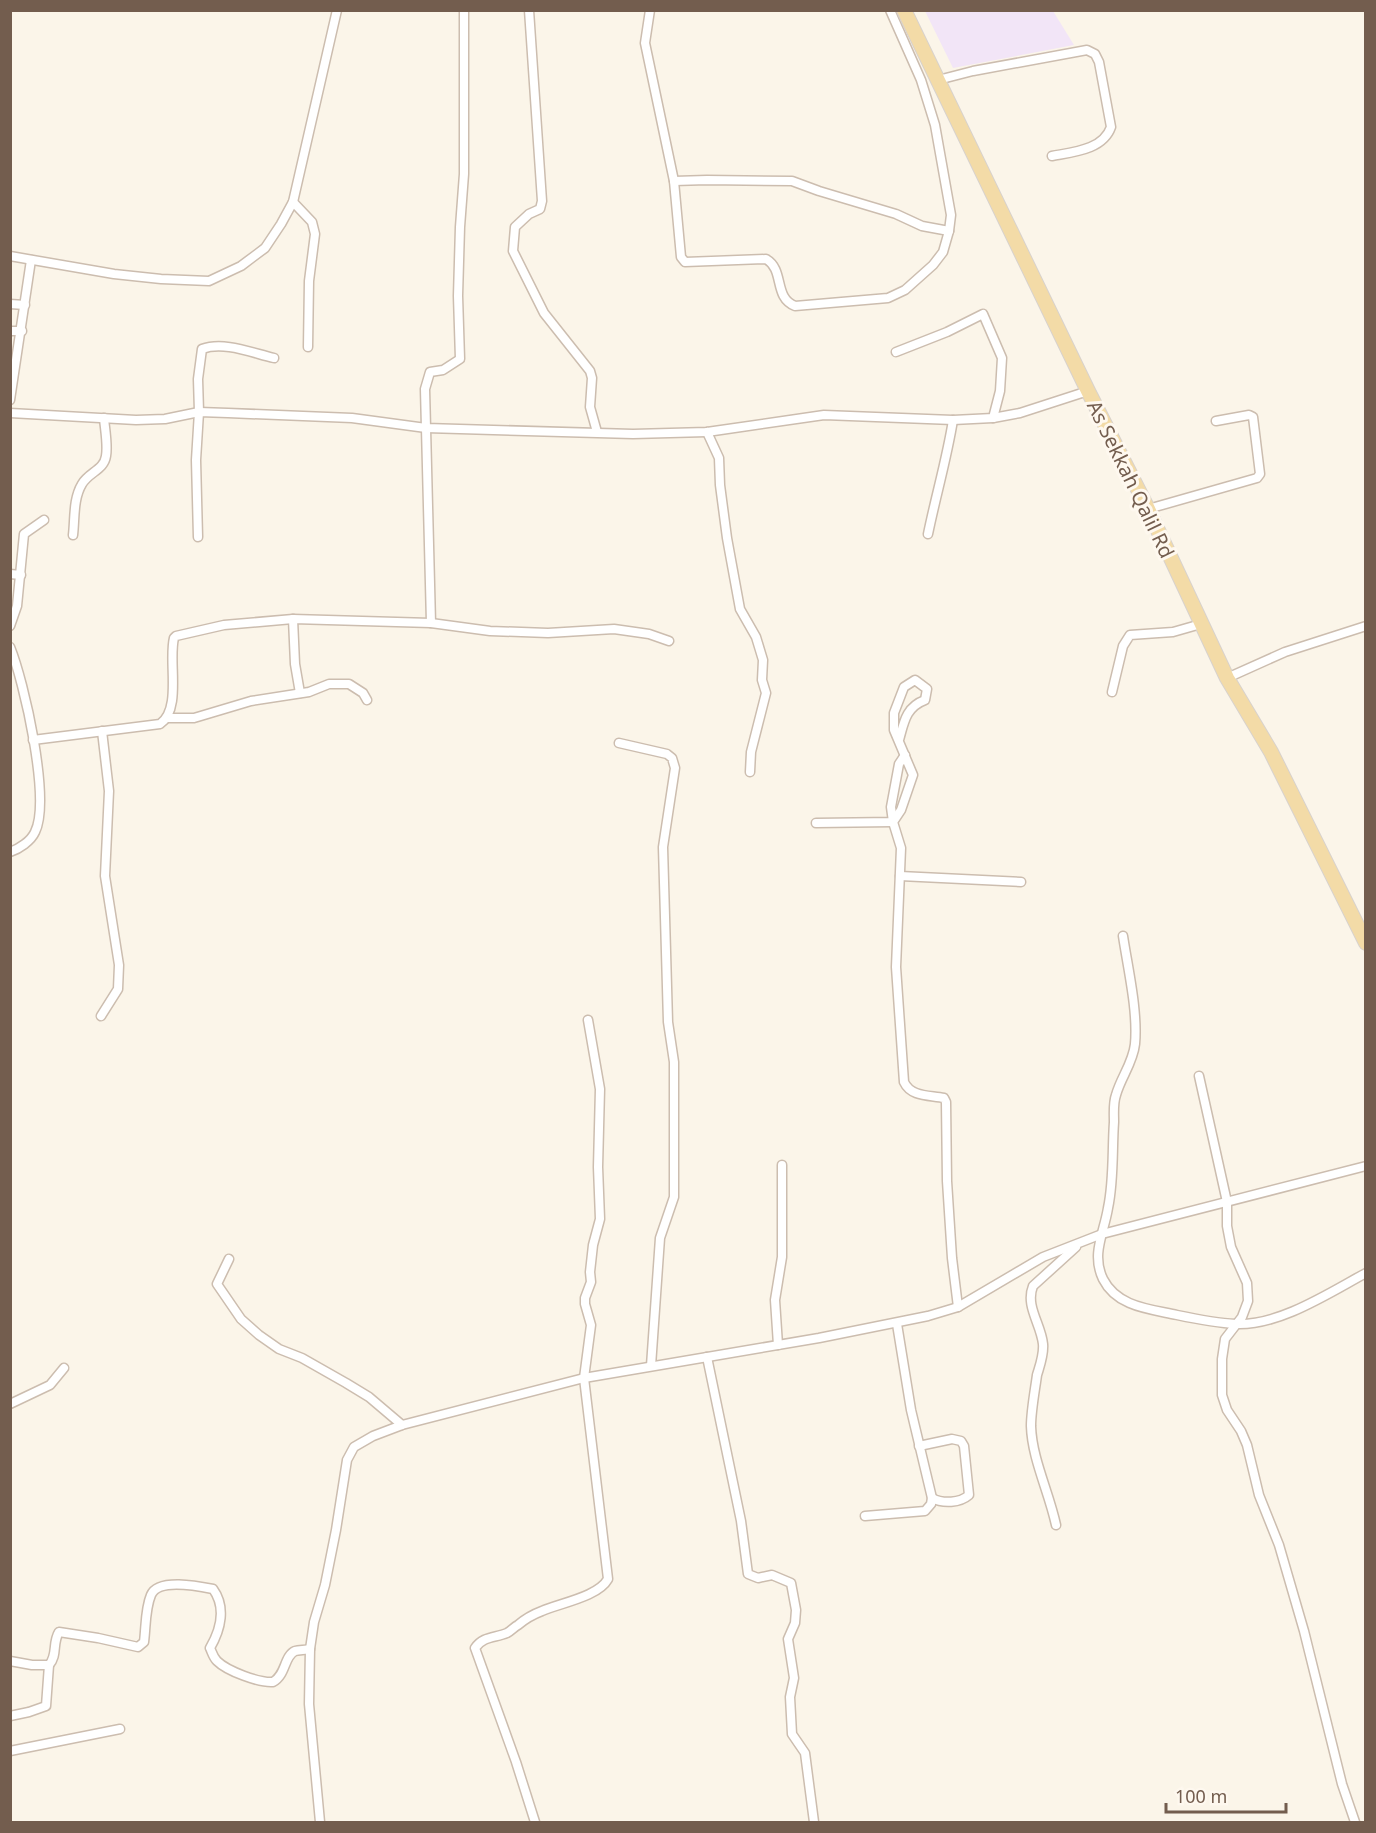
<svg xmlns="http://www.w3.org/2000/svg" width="1376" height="1833" viewBox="0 0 1376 1833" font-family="'Noto Sans',sans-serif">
	<rect width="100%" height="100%" fill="#fbf5e9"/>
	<path fill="#f2e5f7" d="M925,11H1053L1074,45L953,68Z"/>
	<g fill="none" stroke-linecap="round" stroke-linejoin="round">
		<defs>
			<g id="minor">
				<path d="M529,10L542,201L540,209L529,214L515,227L513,251L544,313L590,371L592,378L590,407L597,432"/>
				<path d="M650,10L645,43L674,181L681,257L685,262L766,259C785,270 773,297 795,306L888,298L905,290L933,265L943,252L949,231L951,215L935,125L921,80L890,10"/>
				<path d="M938,80L973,71L1087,50L1095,54L1099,62L1111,127C1103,150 1073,152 1052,156"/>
				<path d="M674,181L707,180L792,181L819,191L896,214L922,226L949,231"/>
				<path d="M293,202L312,222L315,234L309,281L308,347"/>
				<path d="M10,256L114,274L161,279L209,281L241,266L265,248L281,224L293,202L337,10"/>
				<path d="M10,304L25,305"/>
				<path d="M10,331H22"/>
				<path d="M896,352L947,332L983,314L1002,358L1000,391L993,418"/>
				<path d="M10,400L31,260"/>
				<path d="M10,413L136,420L165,419L199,412L228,413L352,418L426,428L633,434L707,432L824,415L953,420L993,418L1020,413L1088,391"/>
				<path d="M707,432L719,458L720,485L727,538L740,609L756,637L763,660L762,680L766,693L751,752L750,772"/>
				<path d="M1148,509L1257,478L1260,474L1253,417L1249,415L1216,421"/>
				<path d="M928,534C936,495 947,458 953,420"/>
				<path d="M73,535C75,518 73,499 82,484C89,472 104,470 106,456C108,445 105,430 104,418"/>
				<path d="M198,537L196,460L199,412L198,379L202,349C224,341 252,353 274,358"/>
				<path d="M10,574L21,575"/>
				<path d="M293,619L295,664L300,693"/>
				<path d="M431,623L425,389L430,372L443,370L460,359L458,296L460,227L464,174V10"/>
				<path d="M10,626L17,606L24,534L44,520"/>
				<path d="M10,647C24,681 51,800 35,832C31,841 19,849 10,852"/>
				<path d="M1227,678L1285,652L1366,626"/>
				<path d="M1112,692L1123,646L1130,635L1173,632L1201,624"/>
				<path d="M167,718H194L251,701L309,692L329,684H349L363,693L367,700"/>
				<path d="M33,740L160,724C182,709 168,661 174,638L176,636L224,625L293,619L431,623L490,631L548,633L614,629L649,634L669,641"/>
				<path d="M899,740C904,722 906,707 925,700L927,689L915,680L904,687L894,713V730L913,775L901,810L893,822L901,848L896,967L904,1082C911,1097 929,1095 944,1098L946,1102L947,1181L952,1258L958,1307"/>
				<path d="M619,743L667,754L672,758L675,768L663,847L668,1022L674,1062V1197L660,1238L651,1366"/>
				<path d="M816,823L893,822L891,807L899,764L905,755"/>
				<path d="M900,876L1021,882"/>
				<path d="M1123,936C1128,969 1138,1011 1135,1044C1133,1063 1121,1077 1116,1095C1113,1103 1114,1113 1114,1122C1112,1151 1114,1180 1108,1208C1104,1233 1091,1254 1103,1279C1117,1307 1150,1309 1177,1315C1196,1319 1216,1323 1236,1324C1279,1326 1329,1293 1366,1273"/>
				<path d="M101,1016L118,989L119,965L105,876L109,791L102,731"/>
				<path d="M1199,1076L1227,1202V1226L1231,1247L1247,1283L1248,1301L1242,1317L1225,1339L1222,1359V1395L1227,1410L1241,1431L1247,1445L1259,1495L1279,1545L1304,1631L1342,1784L1355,1822"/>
				<path d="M229,1259L217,1284L241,1319L259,1335L279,1349L302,1358L346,1383L369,1397L402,1425"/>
				<path d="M778,1345L775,1300L782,1257V1165"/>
				<path d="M707,1357L741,1521L748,1574L758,1578L772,1575L791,1583L796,1610L795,1623L788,1639L794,1678L790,1697L792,1734L805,1753L814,1822"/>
				<path d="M10,1404L50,1385L64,1368"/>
				<path d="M919,1446L952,1439L961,1441L964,1446L969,1495C960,1503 943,1504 932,1498"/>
				<path d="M865,1516L925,1511L931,1504L932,1498L911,1410L897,1324"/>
				<path d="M1056,1525C1049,1492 1032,1459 1031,1426C1031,1411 1035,1390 1037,1375C1040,1365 1044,1355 1043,1344C1041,1324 1025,1306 1033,1286L1076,1247"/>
				<path d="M10,1661L32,1665H49C58,1655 52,1643 59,1632L98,1638L138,1647L144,1642C146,1627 145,1609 151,1595C158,1578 198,1586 213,1589C226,1607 221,1629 210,1648C212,1652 213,1657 217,1661C227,1671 259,1683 273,1682C286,1675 284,1656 295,1651C299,1650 306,1650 310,1649"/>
				<path d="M10,1716L29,1712L46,1706L49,1665"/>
				<path d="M10,1751L120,1729"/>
				<path d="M320,1822L309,1704L310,1649L314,1622L325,1585L336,1530L347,1460L354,1447L373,1436L402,1425L584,1378L819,1338L928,1316L958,1307L1043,1257L1102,1234L1366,1166"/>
				<path d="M535,1822L516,1762L475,1648C483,1636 495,1638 507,1633C511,1631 514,1627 518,1625C525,1619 534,1614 542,1611C560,1603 598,1597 608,1579L584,1378L591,1325L585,1304V1298L591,1282L590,1272L593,1245L600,1219L598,1167L600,1089L588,1020"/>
			</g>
			<path id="primary" d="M904,10L1088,391L1148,509L1227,678L1271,752L1366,943"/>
		</defs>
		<use href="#minor" stroke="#ccbdaf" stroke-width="11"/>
		<use href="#primary" stroke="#d8d2cd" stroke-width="16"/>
		<use href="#minor" stroke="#fff" stroke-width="8"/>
		<use href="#primary" stroke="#f3dba7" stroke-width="14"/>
	</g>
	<g text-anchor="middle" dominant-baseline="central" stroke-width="6" stroke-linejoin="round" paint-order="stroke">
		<g font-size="20" fill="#735d4e" stroke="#fef8ef">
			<text transform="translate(1131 479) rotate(64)">As Sekkah Qalil Rd</text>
		</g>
	</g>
	<rect width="1376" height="1833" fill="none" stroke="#735d4e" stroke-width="24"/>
	<path d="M1166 1803v9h120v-9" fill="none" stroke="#735d4e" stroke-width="3"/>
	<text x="1175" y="1803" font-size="18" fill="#735d4e" stroke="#fef8ef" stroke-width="4.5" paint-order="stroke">100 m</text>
</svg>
